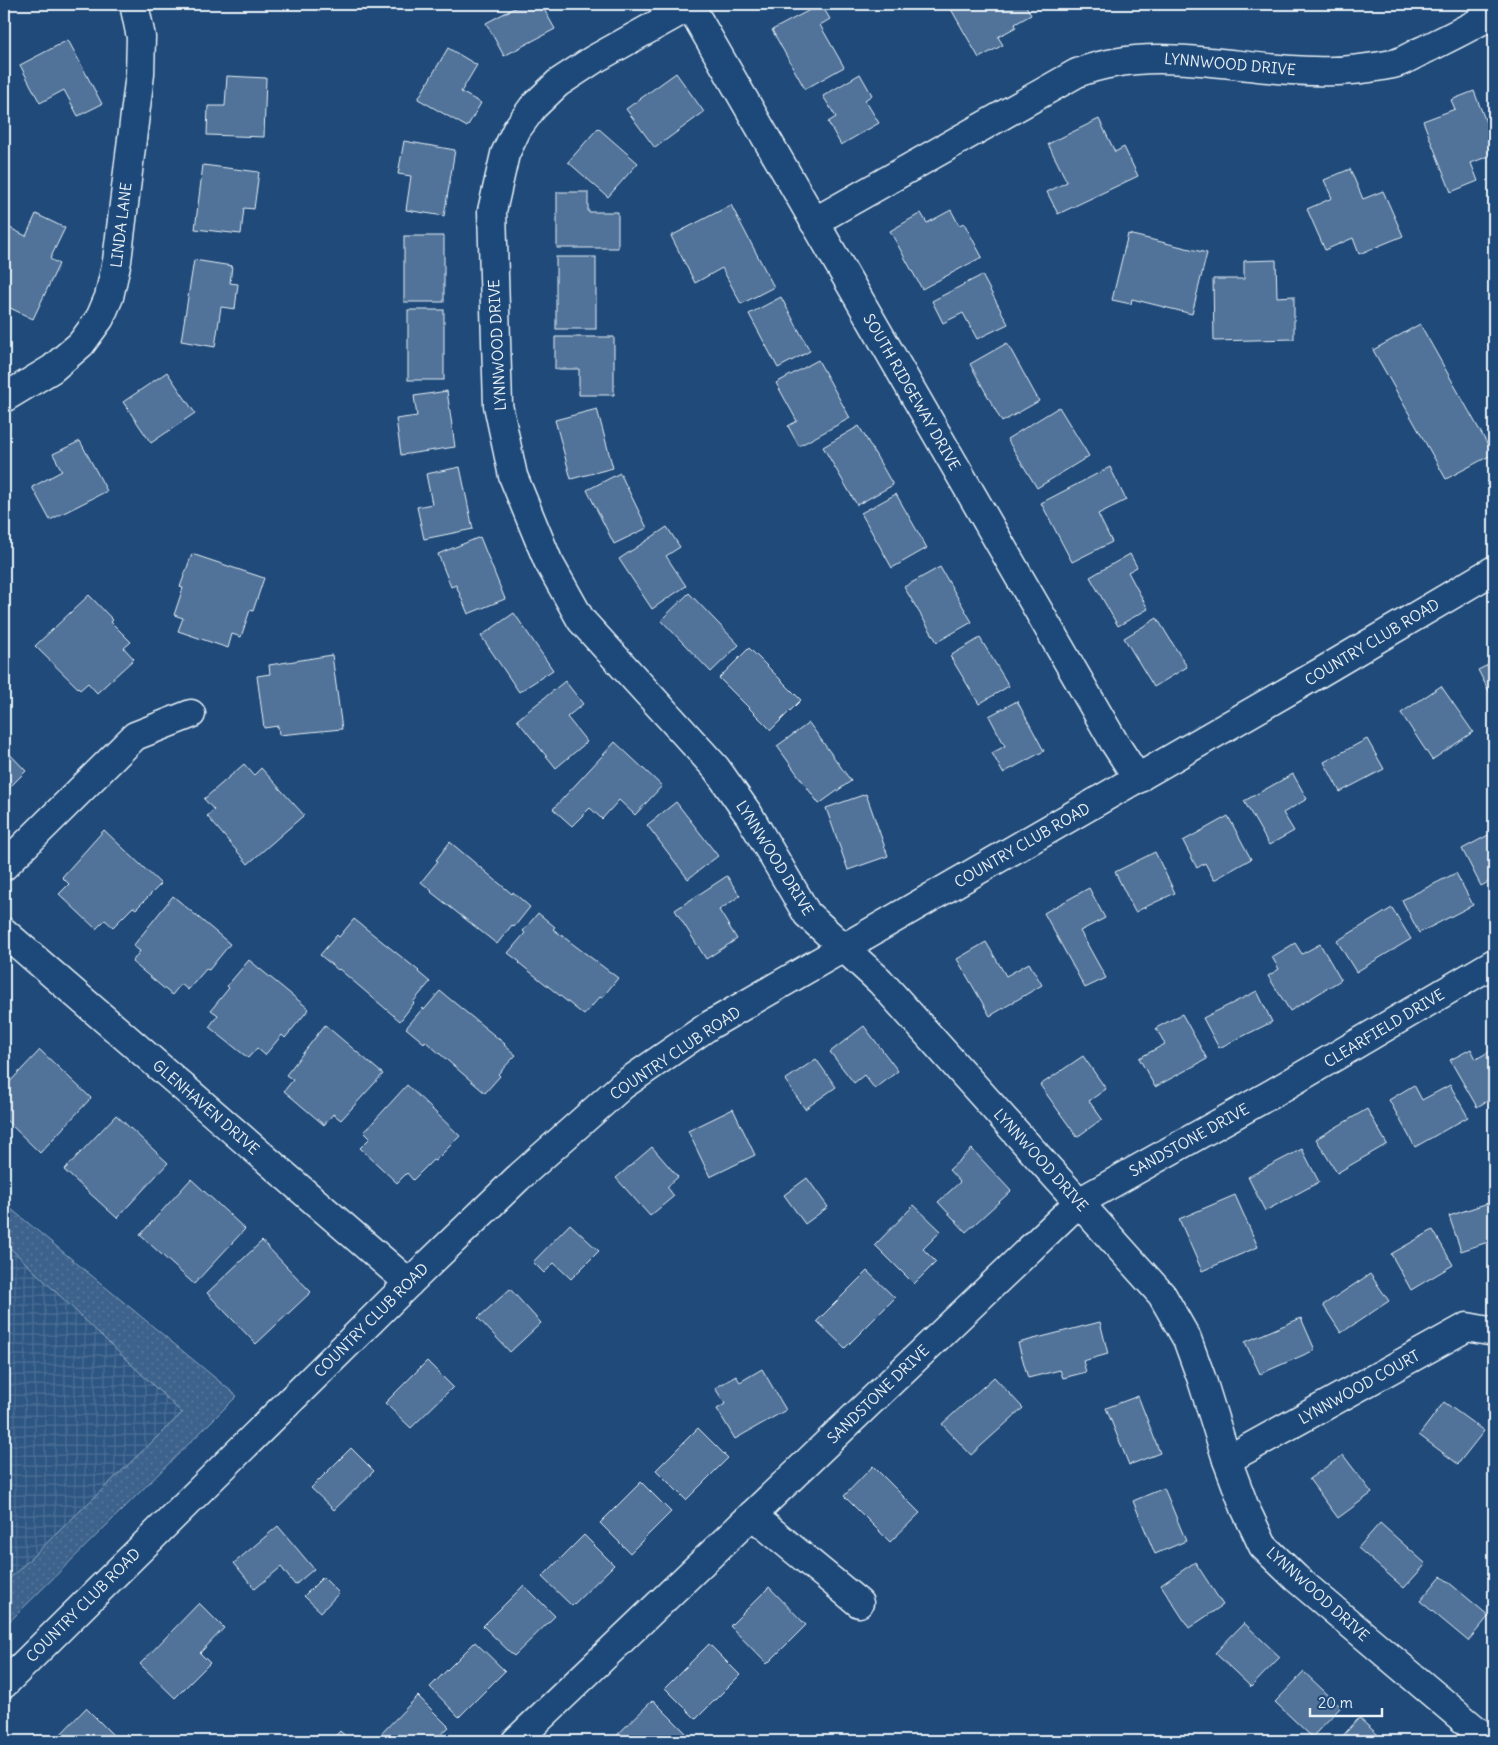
<svg xmlns="http://www.w3.org/2000/svg" width="1498" height="1745" viewBox="0 0 1498 1745" font-family="Delius,sans-serif">
	<defs>
		<pattern id="industrial-grid" width="8" height="8" patternUnits="userSpaceOnUse" patternTransform="scale(1.25)"><rect width="8" height="8" fill="#2e5683"/><path d="M0 4h8M4 0v8" fill="none" stroke="#4c6f95"/></pattern>
		<pattern id="grass-dots" width="8" height="8" patternUnits="userSpaceOnUse" patternTransform="scale(1.25)"><rect width="8" height="8" fill="#3c628c"/><path d="M2 2h.1M6 6h.1" fill="none" stroke="#58799d" stroke-width="1.8" stroke-linecap="round"/></pattern>
	</defs>
	<rect width="100%" height="100%" fill="#1f4a7a"/>
	<filter id="ink" filterUnits="userSpaceOnUse"><feTurbulence type="fractalNoise" baseFrequency=".02" numOctaves="2"/><feDisplacementMap in="SourceGraphic" scale="10" xChannelSelector="R" yChannelSelector="G"/><feConvolveMatrix kernelMatrix="1 2 1 2 8 2 1 2 1" color-interpolation-filters="sRGB"/></filter>
	<g filter="url(#ink)">
		<path fill="url(#industrial-grid)" d="M4,1242L183,1413L4,1584Z"/>
		<path fill="url(#grass-dots)" stroke="#92aac2" d="M10,1208L237,1396L4,1627V1584L182,1413L4,1242V1214Z"/>
		<g fill="#517399" stroke="#e8f1f8">
			<path d="M522,4H541L555,29L504,56L486,23Z"/>
			<path d="M821,4L830,19L820,25L844,67L805,89L772,30Z"/>
			<path d="M948,4H1025L1031,15L1015,24L1016,27L998,37L1003,45L979,58Z"/>
			<path d="M1056,4H1073L1058,9Z"/>
			<path d="M1260,4H1336V8Z"/>
			<path d="M68,40L102,104L78,116L64,90L40,103L20,65Z"/>
			<path d="M448,48L477,65L461,92L481,103L467,127L418,99Z"/>
			<path d="M676,73L704,112L655,148L626,109Z"/>
			<path d="M860,74L872,95L865,100L879,123L841,145L828,122L836,117L823,96Z"/>
			<path d="M227,76L266,78L264,137L207,135L208,106H225Z"/>
			<path d="M1474,91L1494,143V154L1471,163L1478,181L1451,192L1423,121L1455,109L1451,100Z"/>
			<path d="M1099,119L1115,152L1124,147L1138,176L1058,214L1047,192L1067,182L1048,144Z"/>
			<path d="M598,128L638,163L608,197L568,162Z"/>
			<path d="M404,141L455,150L444,216L406,210L411,176L398,174Z"/>
			<path d="M203,165L259,172L254,209L244,208L241,234L195,229Z"/>
			<path d="M1350,169L1363,199L1383,191L1403,236L1359,254L1353,238L1325,250L1307,209L1332,198L1324,180Z"/>
			<path d="M557,192H588V212H618V248H557Z"/>
			<path d="M731,205L774,287L741,304L722,268L695,283L671,236Z"/>
			<path d="M951,210L959,225L964,223L982,257L922,289L890,231L921,213L927,223Z"/>
			<path d="M36,214L65,228L50,259L59,264L33,319L4,305V276L9,265L4,263V240L10,228L26,236Z"/>
			<path d="M1128,234L1207,253L1192,314L1132,299L1131,304L1112,300Z"/>
			<rect x="404" y="236" width="40" height="66"/>
			<rect x="556" y="257" width="40" height="72"/>
			<path d="M194,260L232,266L230,283L238,284L235,309L221,307L215,347L181,341Z"/>
			<path d="M1276,260L1277,297L1294,296V339L1214,341L1213,279H1244V261Z"/>
			<path d="M982,275L1008,324L977,339L963,313L943,323L932,301Z"/>
			<path d="M781,297L810,351L778,368L749,314Z"/>
			<rect x="408" y="310" width="36" height="70"/>
			<path d="M1420,324L1493,454L1446,479L1373,350Z"/>
			<path d="M555,337H614V395H579V369H555Z"/>
			<path d="M1007,343L1039,401L1002,422L970,364Z"/>
			<path d="M818,360L850,418L799,446L788,426L797,421L776,383Z"/>
			<path d="M167,372L195,413L151,443L123,402Z"/>
			<path d="M447,391L455,447L401,455L396,419L417,416L414,396Z"/>
			<path d="M1059,407L1089,456L1037,488L1007,439Z"/>
			<path d="M597,409L613,468L571,479L555,420Z"/>
			<path d="M859,426L893,485L857,505L823,447Z"/>
			<path d="M80,441L107,491L50,520L32,487L62,471L53,454Z"/>
			<path d="M460,467L473,529L424,539L417,507L432,504L426,474Z"/>
			<path d="M1110,467L1126,500L1098,514L1112,542L1072,562L1041,503Z"/>
			<path d="M620,473L647,528L614,544L587,490Z"/>
			<path d="M896,494L927,548L892,568L861,513Z"/>
			<path d="M667,527L680,547L666,556L686,586L652,609L619,559Z"/>
			<path d="M480,537L505,599L468,614L456,585L451,587L438,554Z"/>
			<path d="M192,554L264,578L253,611L250,610L241,637L232,634L228,648L178,631L183,618L174,615L183,588L180,587Z"/>
			<path d="M1130,554L1137,567L1128,572L1148,609L1118,626L1090,577Z"/>
			<path d="M940,567L972,622L937,642L904,587Z"/>
			<path d="M689,593L739,645L711,672L661,620Z"/>
			<path d="M89,595L113,620L111,622L131,642L124,648L134,659L97,693L88,683L80,690L35,646Z"/>
			<path d="M514,613L553,670L519,692L481,636Z"/>
			<path d="M1157,618L1187,667L1154,687L1124,638Z"/>
			<path d="M980,638L1009,686L979,704L950,656Z"/>
			<path d="M749,648L801,700L771,730L719,678Z"/>
			<path d="M332,655L342,729L279,735L278,726L264,728L257,676L270,674L269,665Z"/>
			<path d="M1494,662V701L1478,670Z"/>
			<path d="M565,681L583,704L567,717L587,742L556,768L517,720Z"/>
			<path d="M1441,686L1473,732L1432,760L1401,713Z"/>
			<path d="M1017,701L1044,751L1003,773L992,753L1005,746L989,716Z"/>
			<path d="M809,723L851,781L819,804L777,746Z"/>
			<path d="M1367,739L1384,769L1340,792L1324,762Z"/>
			<path d="M615,742L662,786L635,815L619,800L602,819L590,808L572,826L553,809Z"/>
			<path d="M4,748L26,771L4,793Z"/>
			<path d="M244,764L254,775L261,768L304,815L248,864L207,816L214,810L204,799Z"/>
			<path d="M1293,774L1307,799L1283,813L1294,831L1269,845L1244,801Z"/>
			<path d="M866,794L888,856L848,870L826,808Z"/>
			<path d="M676,802L718,856L688,879L647,825Z"/>
			<path d="M1228,816L1251,859L1214,880L1205,863L1197,868L1183,841Z"/>
			<path d="M104,830L161,884L136,909L133,907L113,927L105,920L96,929L59,894L69,884L62,877Z"/>
			<path d="M1494,832V879L1481,886L1462,849Z"/>
			<path d="M450,842L512,894L513,892L530,907L514,927L512,925L497,944L431,892L432,891L421,882L438,861L436,860Z"/>
			<path d="M1155,852L1175,893L1135,912L1115,872Z"/>
			<path d="M1456,873L1473,905L1419,933L1402,900Z"/>
			<path d="M727,876L740,896L719,910L737,939L706,959L675,910Z"/>
			<path d="M1089,888L1105,918L1080,931L1106,978L1085,988L1044,913Z"/>
			<path d="M173,896L230,944L209,970L206,969L188,990L181,984L172,995L132,962L140,951L133,946Z"/>
			<path d="M1392,908L1411,939L1356,972L1337,941Z"/>
			<path d="M538,913L555,927L553,929L618,978L602,998L600,997L584,1015L519,963L520,962L508,953L525,933L523,931Z"/>
			<path d="M354,919L419,971L418,972L430,982L413,1002L414,1003L400,1021L339,969L338,970L320,955L337,935L339,937Z"/>
			<path d="M986,942L1006,976L1029,963L1042,985L990,1016L957,959Z"/>
			<path d="M1295,943L1302,954L1320,944L1341,980L1290,1011L1268,976L1279,969L1272,957Z"/>
			<path d="M249,960L309,1009L285,1038L282,1035L265,1055L257,1048L248,1058L209,1027L218,1015L211,1010L229,988L227,986Z"/>
			<path d="M440,991L505,1044L504,1045L516,1055L498,1074L500,1076L485,1093L425,1041L424,1043L406,1028L423,1008L424,1010Z"/>
			<path d="M1257,991L1272,1022L1219,1048L1203,1018Z"/>
			<path d="M1182,1014L1207,1059L1155,1087L1139,1058L1165,1044L1156,1028Z"/>
			<path d="M325,1025L383,1074L341,1120L333,1114L324,1125L284,1091L293,1080L286,1075Z"/>
			<path d="M864,1026L898,1071L875,1089L864,1075L854,1083L830,1052Z"/>
			<path d="M1471,1049L1476,1059L1494,1049V1097L1477,1107L1450,1060Z"/>
			<path d="M40,1050L91,1098L40,1153L4,1118V1088Z"/>
			<path d="M1083,1056L1106,1089L1089,1101L1102,1119L1077,1137L1040,1085Z"/>
			<path d="M816,1059L836,1087L805,1109L785,1080Z"/>
			<path d="M407,1085L460,1136L435,1161L433,1160L413,1180L407,1173L397,1183L360,1148L370,1138L364,1132Z"/>
			<path d="M1414,1085L1422,1100L1450,1085L1468,1117L1415,1147L1389,1100Z"/>
			<path d="M733,1109L755,1155L710,1177L688,1131Z"/>
			<path d="M1367,1109L1387,1144L1337,1173L1316,1139Z"/>
			<path d="M116,1115L168,1163L117,1218L64,1170Z"/>
			<path d="M652,1147L678,1177L667,1187L674,1196L650,1216L616,1178Z"/>
			<path d="M972,1149L1011,1191L966,1232L938,1202L960,1182L949,1170Z"/>
			<path d="M1302,1149L1319,1182L1265,1211L1248,1177Z"/>
			<path d="M807,1178L828,1207L805,1224L784,1195Z"/>
			<path d="M191,1179L245,1229L194,1284L140,1235Z"/>
			<path d="M1235,1195L1258,1247L1202,1271L1179,1219Z"/>
			<path d="M1494,1201V1240L1461,1251L1449,1216Z"/>
			<path d="M914,1205L941,1231L923,1249L936,1262L914,1284L875,1245Z"/>
			<path d="M570,1224L599,1251L571,1279L554,1263L544,1273L533,1262Z"/>
			<path d="M1433,1230L1453,1265L1411,1290L1391,1254Z"/>
			<path d="M262,1241L311,1292L256,1344L207,1293Z"/>
			<path d="M867,1271L895,1298L845,1348L817,1321Z"/>
			<path d="M1370,1274L1389,1301L1341,1333L1323,1305Z"/>
			<path d="M510,1289L541,1323L510,1352L478,1318Z"/>
			<path d="M1301,1318L1315,1350L1260,1374L1245,1342Z"/>
			<path d="M1100,1322L1108,1354L1083,1361L1086,1372L1063,1378L1060,1370L1028,1378L1018,1343Z"/>
			<path d="M427,1361L453,1387L411,1428L385,1403Z"/>
			<path d="M762,1369L786,1410L735,1439L717,1409L725,1404L715,1388L736,1376L740,1382Z"/>
			<path d="M994,1377L1023,1408L971,1455L942,1424Z"/>
			<path d="M1138,1396L1160,1453L1129,1465L1106,1408Z"/>
			<path d="M1444,1402L1484,1431L1458,1464L1419,1435Z"/>
			<path d="M698,1428L728,1458L686,1500L656,1470Z"/>
			<path d="M351,1448L374,1471L334,1510L311,1488Z"/>
			<path d="M1343,1455L1372,1493L1338,1518L1309,1479Z"/>
			<path d="M873,1466L920,1513L890,1542L844,1496Z"/>
			<path d="M641,1482L671,1512L630,1553L600,1523Z"/>
			<path d="M1164,1488L1186,1541L1155,1554L1133,1501Z"/>
			<path d="M1380,1523L1426,1564L1404,1588L1358,1548Z"/>
			<path d="M278,1526L314,1569L295,1585L281,1567L255,1589L234,1563Z"/>
			<path d="M584,1535L614,1565L572,1606L542,1577Z"/>
			<path d="M1195,1562L1223,1605L1189,1628L1161,1585Z"/>
			<path d="M1441,1576L1489,1616L1468,1641L1420,1601Z"/>
			<path d="M323,1577L339,1593L321,1612L304,1596Z"/>
			<path d="M524,1585L555,1616L514,1656L483,1626Z"/>
			<path d="M769,1587L806,1625L767,1664L730,1626Z"/>
			<path d="M199,1603L224,1628L200,1653L210,1663L175,1698L140,1664Z"/>
			<path d="M1244,1623L1280,1657L1251,1687L1215,1653Z"/>
			<path d="M475,1642L505,1671L459,1717L430,1687Z"/>
			<path d="M709,1644L740,1675L696,1719L665,1688Z"/>
			<path d="M1304,1672L1341,1707L1312,1737L1275,1702Z"/>
			<path d="M418,1696L449,1727L434,1741H374Z"/>
			<path d="M653,1700L690,1737L687,1741H618L614,1738Z"/>
			<path d="M86,1708L119,1741H58L56,1739Z"/>
			<path d="M1359,1718L1385,1741H1338Z"/>
			<path d="M340,1731L351,1741H330Z"/>
		</g>
		<g fill="none" stroke-linecap="round" stroke-linejoin="round">
			<defs>
				<g id="minor">
					<path d="M689,4L1075,674L1114,742L1138,779"/>
					<path d="M690,6L593,60L558,83L533,107L517,129L505,154L492,211L498,405L513,476L548,561L581,620L716,768L749,815L807,914L880,981L1162,1295L1187,1339L1202,1380L1227,1460L1245,1508L1263,1546L1296,1578L1489,1741"/>
					<path d="M814,222L1077,73C1160,41 1247,74 1333,71C1348,71 1377,67 1393,64C1403,62 1414,54 1424,50C1448,38 1472,27 1494,13"/>
					<path d="M4,398L52,369L81,344L100,318L109,297L117,261L140,74L141,37L134,4"/>
					<path d="M4,866L135,736L191,714"/>
					<path d="M4,932L409,1283"/>
					<path d="M1227,1460L1467,1327L1494,1332"/>
					<path d="M752,1515L859,1603"/>
					<path d="M516,1741L1079,1202L1273,1093L1494,963"/>
				</g>
				<path id="major" d="M4,1684L409,1283L518,1178L623,1085L710,1025L1304,682L1494,570"/>
			</defs>
			<use href="#minor" stroke="#e8f1f8" stroke-width="31"/>
			<use href="#major" stroke="#e8f1f8" stroke-width="31"/>
			<use href="#minor" stroke="#1f4a7a" stroke-width="28"/>
			<use href="#major" stroke="#1f4a7a" stroke-width="28"/>
		</g>
	</g>
	<g text-anchor="middle" dominant-baseline="central" stroke-width="4" stroke-linejoin="round" paint-order="stroke">
		<g font-size="15" fill="#e8f1f8" stroke="#1f4a7a">
			<text transform="translate(1230 64) rotate(5)">LYNNWOOD DRIVE</text>
			<text transform="translate(121 225) rotate(-83)">LINDA LANE</text>
			<text transform="translate(497 345) rotate(-93)">LYNNWOOD DRIVE</text>
			<text transform="translate(912 392) rotate(60)">SOUTH RIDGEWAY DRIVE</text>
			<text transform="translate(1372 642) rotate(-31)">COUNTRY CLUB ROAD</text>
			<text transform="translate(1022 845) rotate(-30)">COUNTRY CLUB ROAD</text>
			<text transform="translate(775 858) rotate(58)">LYNNWOOD DRIVE</text>
			<text transform="translate(1384 1028) rotate(-31)">CLEARFIELD DRIVE</text>
			<text transform="translate(675 1053) rotate(-34)">COUNTRY CLUB ROAD</text>
			<text transform="translate(206 1107) rotate(41)">GLENHAVEN DRIVE</text>
			<text transform="translate(1189 1140) rotate(-29)">SANDSTONE DRIVE</text>
			<text transform="translate(1041 1160) rotate(48)">LYNNWOOD DRIVE</text>
			<text transform="translate(371 1320) rotate(-45)">COUNTRY CLUB ROAD</text>
			<text transform="translate(1359 1387) rotate(-29)">LYNNWOOD COURT</text>
			<text transform="translate(878 1394) rotate(-44)">SANDSTONE DRIVE</text>
			<text transform="translate(1318 1594) rotate(42)">LYNNWOOD DRIVE</text>
			<text transform="translate(83 1605) rotate(-45)">COUNTRY CLUB ROAD</text>
		</g>
	</g>
	<rect width="1498" height="1745" fill="none" stroke="#1f4a7a" stroke-width="20"/>
	<rect x="10" y="10" width="1478" height="1725" fill="none" stroke="#e8f1f8" stroke-width="2" filter="url(#ink)"/>
	<path d="M1310 1708v8h72v-8" fill="none" stroke="#e8f1f8" stroke-width="2.5"/>
	<text x="1318" y="1708" font-size="15" fill="#e8f1f8" stroke="#1f4a7a" stroke-width="4" paint-order="stroke">20 m</text>
</svg>
